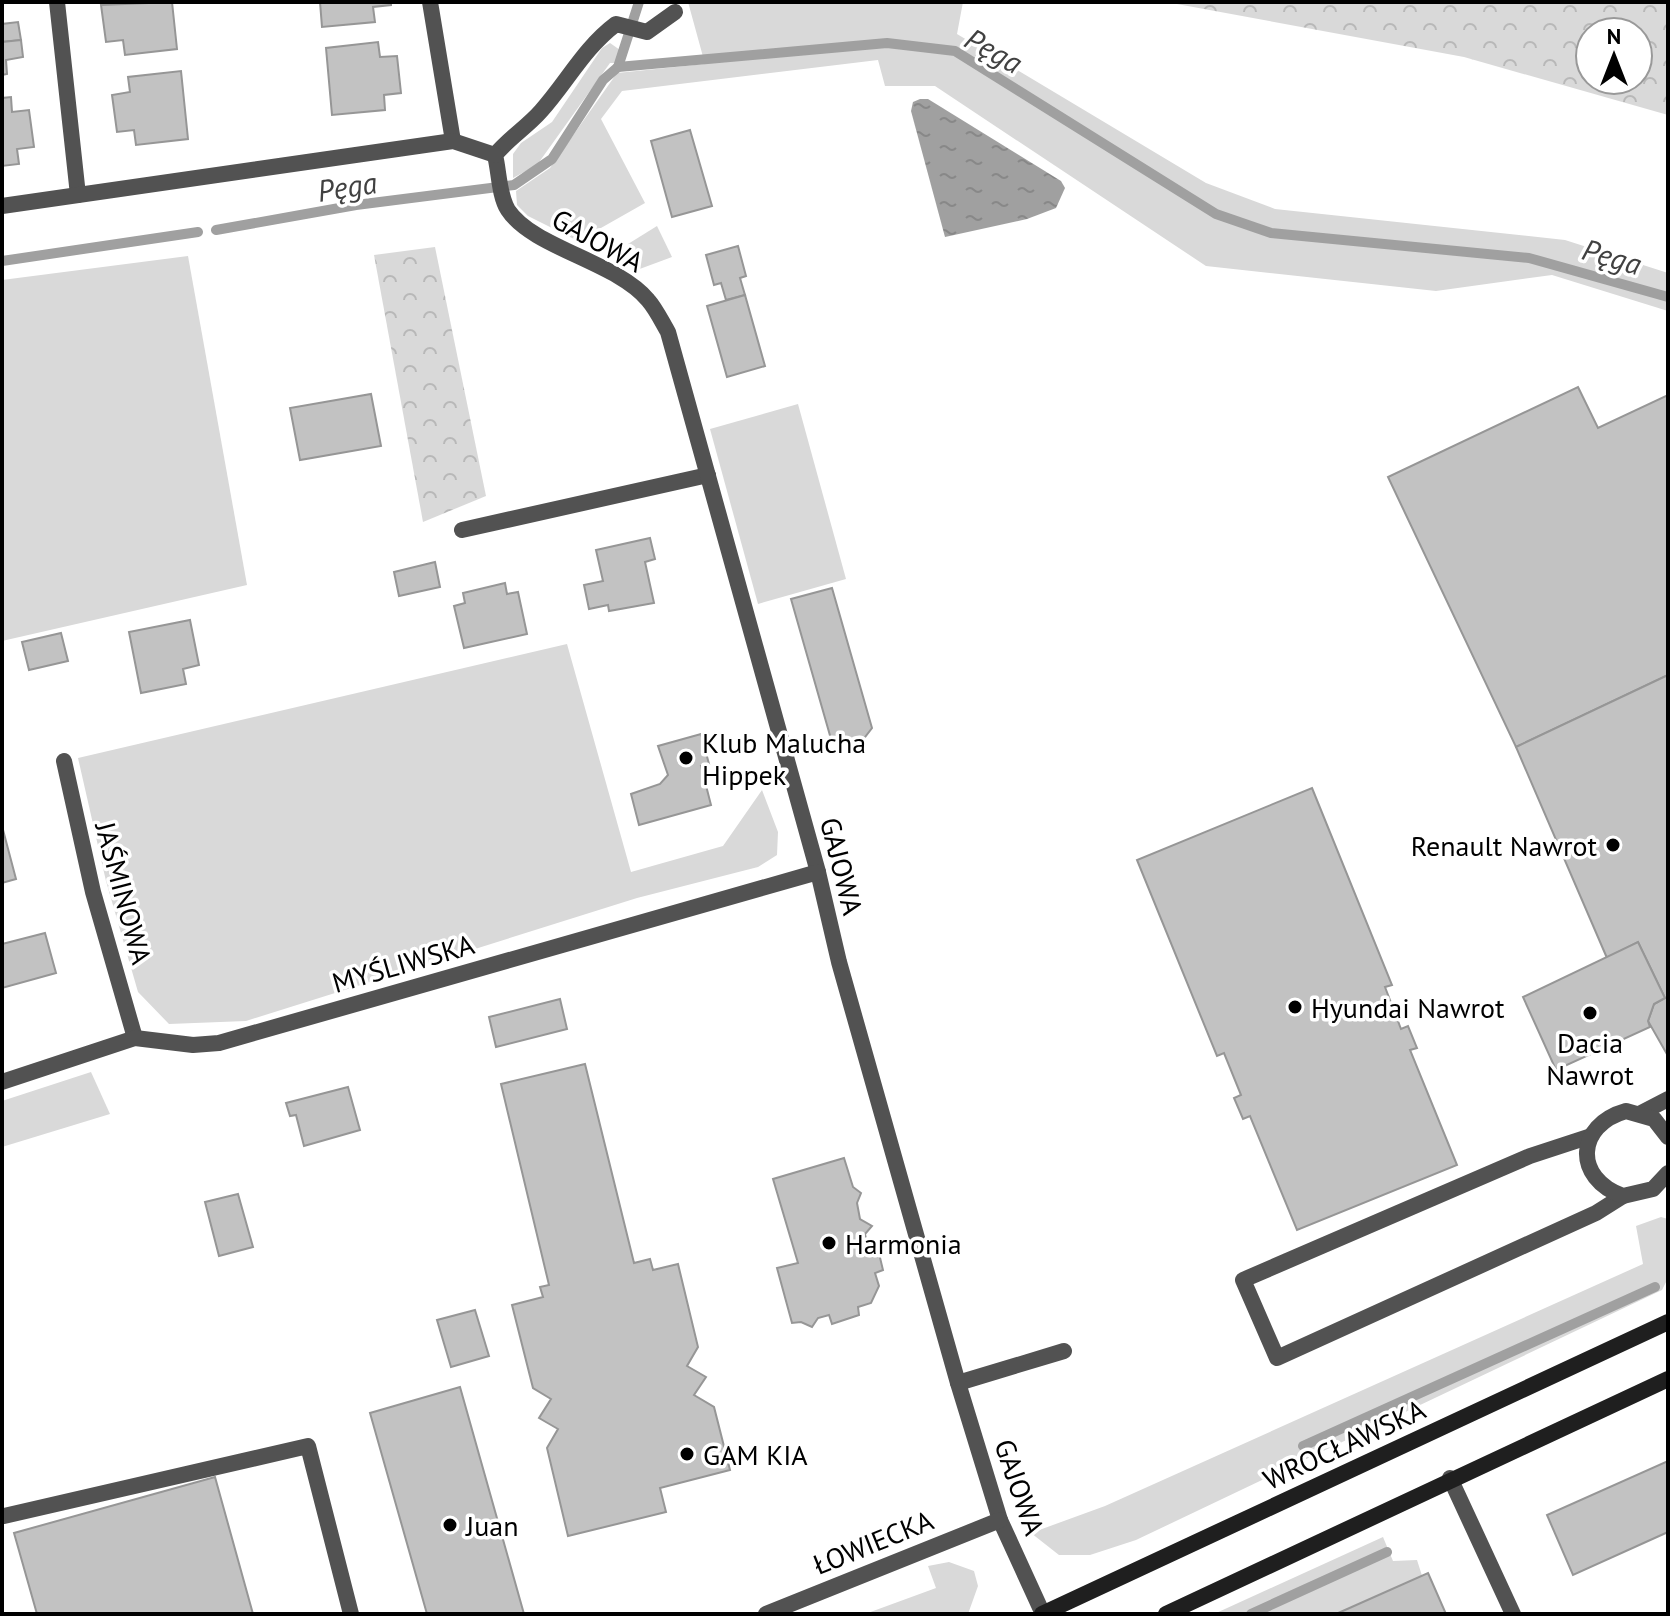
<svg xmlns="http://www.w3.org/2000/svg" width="1670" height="1616" viewBox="0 0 1670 1616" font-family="'PT Sans',sans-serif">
	<defs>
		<pattern id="forest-crowns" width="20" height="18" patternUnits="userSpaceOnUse" patternTransform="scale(2)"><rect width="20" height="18" fill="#d9d9d9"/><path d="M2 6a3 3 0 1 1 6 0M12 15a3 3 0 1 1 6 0" fill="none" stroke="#b8b8b8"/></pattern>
		<pattern id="water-ripples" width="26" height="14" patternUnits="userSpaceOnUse" patternTransform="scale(2)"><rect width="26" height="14" fill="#a0a0a0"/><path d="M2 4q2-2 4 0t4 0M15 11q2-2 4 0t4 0" fill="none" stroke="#888"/></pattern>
	</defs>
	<rect width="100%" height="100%" fill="#fff"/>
	<g fill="#d9d9d9">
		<path d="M688,2H963L957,34L1206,183L1275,209L1565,240L1668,273V311L1552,275L1436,291L1206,266L935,86H885L878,60L622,91L601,119L645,203L578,241L528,216L517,205L516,191L550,168L617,73L705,64Z"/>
		<path d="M610,43L620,50L616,63H610L537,165L513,178V154L521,143L552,122L602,48Z"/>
		<path d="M657,226L672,257L637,270L627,254L628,244Z"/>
		<path d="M188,256L247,585L2,641V280Z"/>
		<path d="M798,404L846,579L758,604L710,429Z"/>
		<path d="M567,644L631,872L723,846L762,790L778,832L777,855L758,867L637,898L246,1021L169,1024L138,992L106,881L78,758Z"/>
		<path d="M91,1072L110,1114L2,1147V1101Z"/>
		<path d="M1661,1217L1668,1219V1278L1662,1290L1136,1540L1090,1555H1059L1031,1533L1105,1506L1643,1264L1636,1226Z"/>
		<path d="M1383,1537L1393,1561L1417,1560L1425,1585L1362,1614H1214Z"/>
		<path d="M949,1562L974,1571L978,1586L968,1614H865L936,1588L928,1566Z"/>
	</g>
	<g fill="url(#forest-crowns)" fill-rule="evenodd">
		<path d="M1166,2H1668V115L1464,57ZM1590,32H1638V80H1590Z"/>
		<path d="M435,247L486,496L423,522L374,255Z"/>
	</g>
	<path fill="url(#water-ripples)" d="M920,99H928L1061,181L1065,188L1056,208L1027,219L945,237L911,111L913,102Z"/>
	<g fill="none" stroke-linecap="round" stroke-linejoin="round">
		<g stroke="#a0a0a0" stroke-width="10">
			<path d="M618,67L639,2"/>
			<path d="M216,230L356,205L514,185L552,159L603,80L618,67L887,43L955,51L1216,214L1271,233L1529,258L1668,297"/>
			<path d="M2,261L198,232"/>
			<path d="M1303,1446L1655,1287"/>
			<path d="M1251,1614L1387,1552"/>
		</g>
	</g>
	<g fill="#c2c2c2" stroke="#969696" stroke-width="2">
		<path d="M172,2L177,49L125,55L123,40L106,42L101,5Z"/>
		<path d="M320,2H391V5L373,7L375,22L322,27Z"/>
		<path d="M18,22L21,40L2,42V24Z"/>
		<path d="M21,40L23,57L6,60L7,74L2,75V42Z"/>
		<path d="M378,42L380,57L397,56L401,93L384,95L385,110L332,115L326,48Z"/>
		<path d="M181,71L188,139L136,145L134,130L117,132L112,95L130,92L128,77Z"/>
		<path d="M11,97L12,112L29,110L34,147L17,149L19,164L2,166V98Z"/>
		<path d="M690,130L712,206L672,217L651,141Z"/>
		<path d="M738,246L746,276L740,278L745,295L726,300L721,283L714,285L706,255Z"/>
		<path d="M745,295L765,366L727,377L707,306Z"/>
		<path d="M1578,387L1598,428L1668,395V675L1516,747L1388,477Z"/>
		<path d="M371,394L381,446L300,460L290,408Z"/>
		<path d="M650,538L655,559L645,562L654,603L609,611L608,605L589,609L584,585L603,581L596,550Z"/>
		<path d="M435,562L440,587L399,596L394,572Z"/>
		<path d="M505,583L507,594L518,592L527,634L464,648L454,606L465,603L463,593Z"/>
		<path d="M832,588L872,728L855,750L831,739L791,599Z"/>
		<path d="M190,620L199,665L183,669L186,684L141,693L129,632Z"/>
		<path d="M61,633L68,661L29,670L22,642Z"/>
		<path d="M1668,675V1056L1648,1021L1654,1004L1665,998L1638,942L1607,958L1516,747Z"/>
		<path d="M701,734L709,764L701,766L711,805L639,825L631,794L660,784L668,775L658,746Z"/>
		<path d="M1312,788L1392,985L1385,987L1401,1029L1408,1026L1417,1048L1410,1050L1457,1165L1297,1230L1250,1116L1243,1119L1234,1098L1241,1095L1224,1053L1217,1056L1137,860Z"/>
		<path d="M2,826L16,879L2,883Z"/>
		<path d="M45,933L56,973L2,988V944Z"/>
		<path d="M1638,942L1665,998L1654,1004L1648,1021L1650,1027L1556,1070L1523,997Z"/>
		<path d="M560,999L567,1029L496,1047L489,1017Z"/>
		<path d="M585,1064L634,1263L650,1259L653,1270L678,1264L698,1347L687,1366L706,1377L694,1395L714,1407L730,1470L660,1488L666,1512L568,1536L547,1448L558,1429L539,1418L551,1399L533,1388L512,1305L543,1297L540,1287L549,1285L501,1084Z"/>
		<path d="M348,1087L360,1130L304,1146L296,1115L290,1116L286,1103Z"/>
		<path d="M844,1158L853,1187L861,1193L857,1203L860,1219L872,1226L865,1234L867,1244L876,1241L883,1270L875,1273L879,1286L871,1303L858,1307L859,1315L832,1324L829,1315L818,1318L812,1327L801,1322L792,1323L777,1268L798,1263L773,1179Z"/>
		<path d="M238,1194L253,1247L219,1256L205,1202Z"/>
		<path d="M475,1310L489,1356L451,1367L437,1320Z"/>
		<path d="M460,1387L524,1614H427L370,1413Z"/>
		<path d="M1668,1461V1532L1573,1575L1547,1515Z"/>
		<path d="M215,1477L253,1614H37L14,1533Z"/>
		<path d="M1428,1573L1446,1614H1336Z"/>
	</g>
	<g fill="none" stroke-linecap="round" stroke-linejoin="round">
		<g stroke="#525252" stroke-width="16">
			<path d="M462,530L708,475"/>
			<path d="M1641,1113L1668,1099"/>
			<path d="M1591,1136L1530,1156L1243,1280L1277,1358L1596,1213L1623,1196"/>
			<path d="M1668,1137L1654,1119L1626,1111C1576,1125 1573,1178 1623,1196L1653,1189L1668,1173"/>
			<path d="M958,1383L1064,1351"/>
			<path d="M1450,1478L1513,1614"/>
			<path d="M4,1516L308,1446L351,1614"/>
		</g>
		<g stroke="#525252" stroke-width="16">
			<path d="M57,2L78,195"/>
			<path d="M430,2L453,141"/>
			<path d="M675,12L647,32L616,24C584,48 567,82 541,111C527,127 509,138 495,155C499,171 499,196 508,210C533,248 617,262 648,300C656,309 662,322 668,332L818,872L839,962L958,1383L1000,1520L1043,1614"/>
			<path d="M2,206L453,141L495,155"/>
			<path d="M64,761L93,892L135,1038"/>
			<path d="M2,1082L135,1038L193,1045L219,1043L818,872"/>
			<path d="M766,1614L1000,1520"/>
		</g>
		<g stroke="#1f1f1f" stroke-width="16">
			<path d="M1042,1614L1668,1322"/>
			<path d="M1166,1614L1668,1379"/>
		</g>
	</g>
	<g fill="#000" stroke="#fff" stroke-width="3">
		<circle cx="686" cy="758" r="8"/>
		<circle cx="1613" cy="845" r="8"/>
		<circle cx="1295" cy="1007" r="8"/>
		<circle cx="1590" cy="1013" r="8"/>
		<circle cx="829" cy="1243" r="8"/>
		<circle cx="687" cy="1454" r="8"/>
		<circle cx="450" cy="1525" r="8"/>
	</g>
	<g text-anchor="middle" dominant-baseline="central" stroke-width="7" stroke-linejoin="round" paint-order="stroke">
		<g font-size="28" fill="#000" stroke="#fff">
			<text transform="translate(598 240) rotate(29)">GAJOWA</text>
			<text transform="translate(842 866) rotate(76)">GAJOWA</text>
			<text transform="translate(124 893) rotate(75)">JAŚMINOWA</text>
			<text transform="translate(403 963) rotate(-16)">MYŚLIWSKA</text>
			<text transform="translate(1344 1444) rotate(-25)">WROCŁAWSKA</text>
			<text transform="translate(1020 1487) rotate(71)">GAJOWA</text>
			<text transform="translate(873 1542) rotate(-22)">ŁOWIECKA</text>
		</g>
		<g font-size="28" fill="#000" stroke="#fff" text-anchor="start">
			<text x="702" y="742">Klub Malucha<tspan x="702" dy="32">Hippek</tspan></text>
			<text x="1597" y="845" text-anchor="end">Renault Nawrot</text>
			<text x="1311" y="1007">Hyundai Nawrot</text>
			<text x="1590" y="1042" text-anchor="middle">Dacia<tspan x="1590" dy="32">Nawrot</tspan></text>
			<text x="845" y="1243">Harmonia</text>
			<text x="703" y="1454">GAM KIA</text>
			<text x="466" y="1525">Juan</text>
		</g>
		<g font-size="30" font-style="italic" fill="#414141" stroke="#fff">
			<text transform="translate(994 50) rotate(29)">Pęga</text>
			<text transform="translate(347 186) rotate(-9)">Pęga</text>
			<text transform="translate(1612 256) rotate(16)">Pęga</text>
		</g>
	</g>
	<rect width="1670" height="1616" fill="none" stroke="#000000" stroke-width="8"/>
	<g transform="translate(1614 56)"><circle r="38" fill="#ffffff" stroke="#999999" stroke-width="2"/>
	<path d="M0-6L14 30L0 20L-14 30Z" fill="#000000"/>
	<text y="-12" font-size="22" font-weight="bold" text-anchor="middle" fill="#000000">N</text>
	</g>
</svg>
